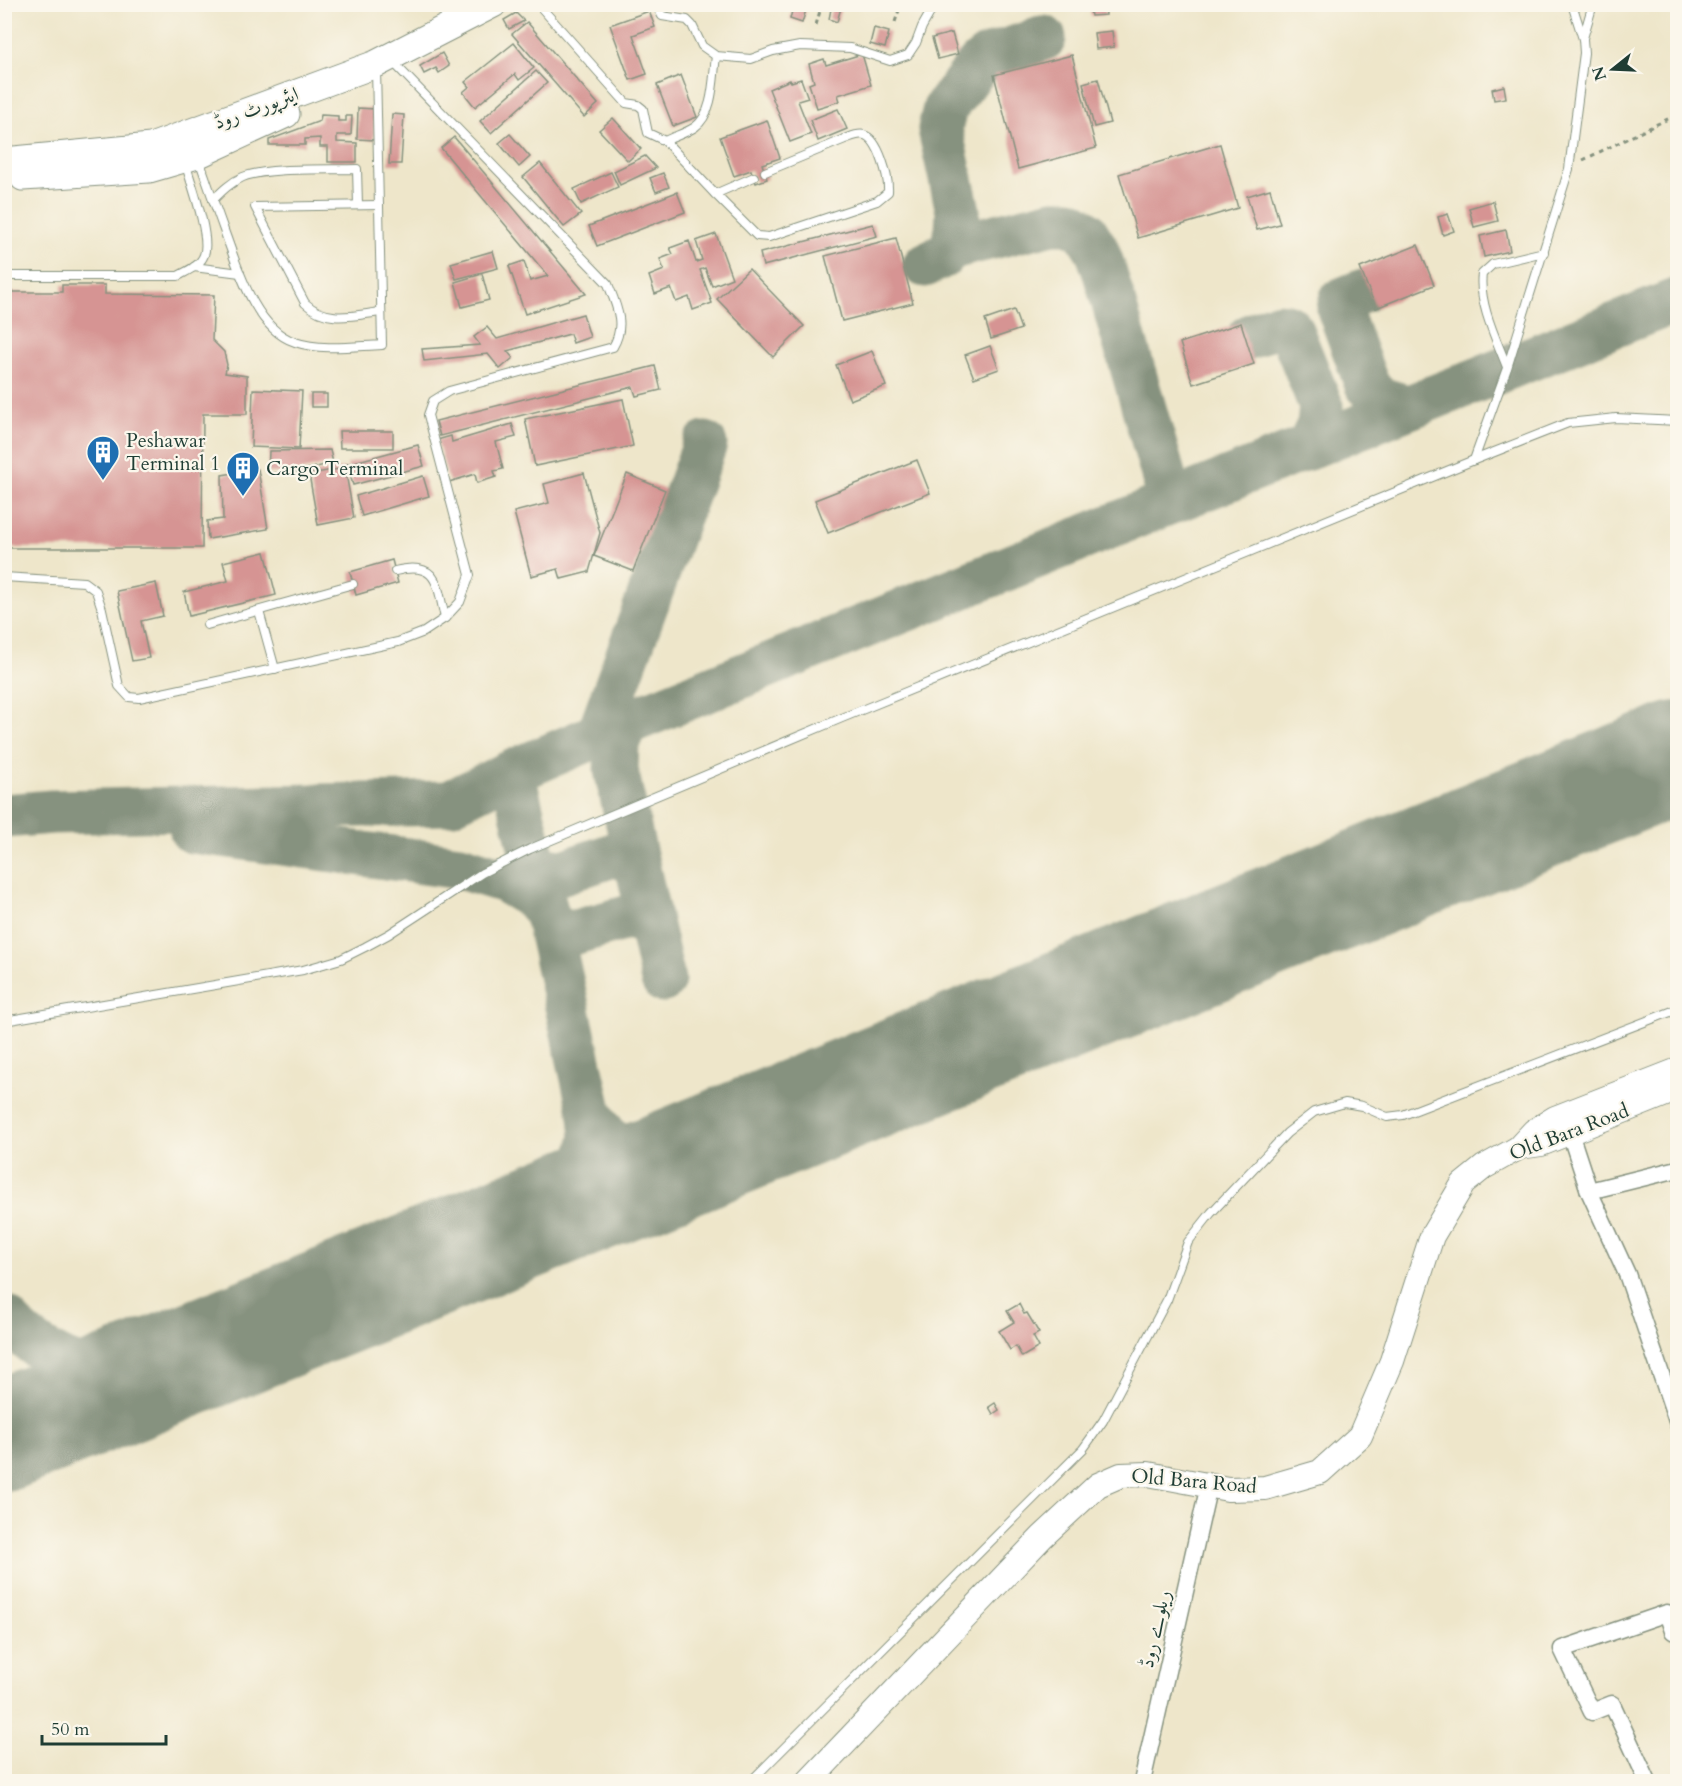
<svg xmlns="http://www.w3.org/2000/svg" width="1682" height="1786" viewBox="0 0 1682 1786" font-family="Cardo,Amiri,serif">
	<rect width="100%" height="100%" fill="#fbf7ec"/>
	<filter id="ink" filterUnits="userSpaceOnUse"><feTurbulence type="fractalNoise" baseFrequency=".0167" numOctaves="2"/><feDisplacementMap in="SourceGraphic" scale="12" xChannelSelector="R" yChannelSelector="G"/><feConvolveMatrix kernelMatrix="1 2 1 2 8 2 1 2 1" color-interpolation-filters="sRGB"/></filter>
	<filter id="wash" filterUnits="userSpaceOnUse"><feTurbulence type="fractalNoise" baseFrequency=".008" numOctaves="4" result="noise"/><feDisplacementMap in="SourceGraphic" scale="24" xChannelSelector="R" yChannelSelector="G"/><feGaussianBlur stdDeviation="1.35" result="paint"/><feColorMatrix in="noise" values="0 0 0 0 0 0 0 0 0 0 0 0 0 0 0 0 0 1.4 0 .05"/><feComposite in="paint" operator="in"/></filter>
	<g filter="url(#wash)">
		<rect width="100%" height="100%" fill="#eee6ca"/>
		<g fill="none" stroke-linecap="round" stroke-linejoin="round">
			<g stroke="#86927f" stroke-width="45">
				<path d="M952,247L957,231L958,211L940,129L945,108L979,64L988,57L1044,38"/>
				<path d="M925,265L943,256L952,247L1053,222H1070L1085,231L1097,250L1105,273L1171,502"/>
				<path d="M1363,291L1341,300L1339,309L1367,385L1380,399L1407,407"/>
				<path d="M1249,337C1261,332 1278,320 1290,328L1321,406L1319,425L1308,448"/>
				<path d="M626,723L617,743L616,770L663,980"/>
				<path d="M598,736L705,444"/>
				<path d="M512,772L546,911L591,1115L593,1137L576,1204"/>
				<path d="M4,816L52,812L449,803L512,772L626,723L1171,502L1678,300"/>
				<path d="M192,831L460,867L505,881L534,898L546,911"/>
				<path d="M533,861L542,867L560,873L616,854L636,864"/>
				<path d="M548,920L560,929L572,933L630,917L637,919L650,926"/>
				<path d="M591,1115L627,1165L643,1177"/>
				<path d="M4,1317C30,1345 67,1370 106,1372C126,1373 147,1370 167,1368"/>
			</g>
			<path stroke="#86927f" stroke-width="112" d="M4,1435L1678,757"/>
		</g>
		<g id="blocks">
			<g fill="#d69493">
				<path d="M666,4H684V5L668,11Z"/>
				<path d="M744,4H759L758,9Z"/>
				<path d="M832,4H842L837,22L829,19Z"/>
				<path d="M1089,4H1105L1106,15L1091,16Z"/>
				<path d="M1505,4H1518L1517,10L1504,7Z"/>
				<path d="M793,7L806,10L802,23L790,19Z"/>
				<path d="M649,11L655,27L633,35L647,74L630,80L610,25Z"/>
				<path d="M516,13L524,21L509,29L504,20Z"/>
				<path d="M527,22L598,104L584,117L512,34Z"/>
				<path d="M874,28L889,32L885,48L870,44Z"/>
				<path d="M1112,31L1114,47L1096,49L1094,33Z"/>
				<path d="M952,33L958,54L938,59L932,38Z"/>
				<path d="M514,43L534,68L519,80L515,74L475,107L463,92L469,87L465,82Z"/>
				<path d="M442,53L449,66L439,73L436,68L424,74L420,66Z"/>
				<path d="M862,54L871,85L838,95L840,101L817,108L809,84L814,82L809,64L824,59L826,65Z"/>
				<path d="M1072,55L1096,148L1018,169L994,75Z"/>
				<path d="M536,71L547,83L491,133L480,121Z"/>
				<path d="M681,75L697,117L673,126L657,85Z"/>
				<path d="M801,79L808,98L798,101L811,134L790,142L769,89L790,80L791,82Z"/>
				<path d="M1098,79L1110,123L1094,127L1083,83Z"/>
				<path d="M1504,86L1506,98L1494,100L1492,89Z"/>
				<path d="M358,108L375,109L374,140L357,139Z"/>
				<path d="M838,109L847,129L818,141L810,120Z"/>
				<path d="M392,114L404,115L401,164H389Z"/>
				<path d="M321,115L338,116V121H346V116H352L351,135H337V142L357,143V162H328V147H320V138L305,139V145H269V140L320,121Z"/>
				<path d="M613,118L641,149L628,161L599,130Z"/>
				<path d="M767,120L780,158L762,164L767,179L756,183L751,170L734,176L720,137Z"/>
				<path d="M510,134L530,157L519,167L499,143Z"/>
				<path d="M454,137L586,294L525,314L509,266L524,261L530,281L548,276L441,148Z"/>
				<path d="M1220,144L1238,208L1138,238L1119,174Z"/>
				<path d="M645,156L656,168L620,185L614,171Z"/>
				<path d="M540,163L581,214L564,227L523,177Z"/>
				<path d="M611,172L618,187L581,204L574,189Z"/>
				<path d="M663,173L669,187L656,192L650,178Z"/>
				<path d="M1270,189L1280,224L1257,230L1247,196Z"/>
				<path d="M677,192L685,212L597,246L589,226Z"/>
				<path d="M1493,201L1498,221L1474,227L1469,208Z"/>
				<path d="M1448,214L1454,231L1443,235L1438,217Z"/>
				<path d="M873,224L877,236L763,266L760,253Z"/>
				<path d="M1506,230L1510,251L1484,257L1480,236Z"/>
				<path d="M716,234L732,278L712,286L705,268L700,270L712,303L693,310L689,297L676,302L671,288L655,294L649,276L664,270L660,259L673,254L670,248L689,241L696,262L702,260L696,241Z"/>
				<path d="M896,238L913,303L842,321L825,256Z"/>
				<path d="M1418,245L1434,285L1376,308L1360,268Z"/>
				<path d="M493,251L498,268L456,279L451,263Z"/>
				<path d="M749,269L804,326L773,357L717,299Z"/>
				<path d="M482,274L489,300L462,307L455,282Z"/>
				<path d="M62,285H105V294L214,295L212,340L224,352L227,365L225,373L247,376V414H203L202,548H4V292H62Z"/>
				<path d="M1014,310L1021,329L991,339L985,320Z"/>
				<path d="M583,314L590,337L573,343L570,334L507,351L513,358L500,369L488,354L424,361L422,349L480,345L474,337L487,327L497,339Z"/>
				<path d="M1241,323L1254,364L1193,384L1180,343Z"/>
				<path d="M990,346L999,369L974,378L965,355Z"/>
				<path d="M872,351L886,386L850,400L836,365Z"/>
				<path d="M655,366L661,390L636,396L633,387L440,436L436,421Z"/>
				<path d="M253,389L302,391L299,449L251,447Z"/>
				<rect x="311" y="394" width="16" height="13"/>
				<path d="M623,399L633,446L535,466L525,419Z"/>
				<path d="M512,424L516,437L496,442L503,469L494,471L496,477L477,483L475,474L449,482L437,440L451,436L452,442Z"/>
				<path d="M339,431H393V448H340Z"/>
				<path d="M418,445L424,466L353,485L347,464Z"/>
				<path d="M330,450L333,463L292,473H268L269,451Z"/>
				<path d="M917,460L930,493L828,533L815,500Z"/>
				<path d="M345,468L354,518L318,525L309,474Z"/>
				<path d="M258,469L268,529L208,539L207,521L223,519L222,475Z"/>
				<path d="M584,473L600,533L589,572L561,579L558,569L531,576L514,512L549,503L544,484Z"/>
				<path d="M627,474L665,490L633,571L594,556Z"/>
				<path d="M423,476L429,496L362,516L356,496Z"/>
				<path d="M265,552L276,595L189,616L184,592L228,581L223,562Z"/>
				<path d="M392,560L398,583L356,595L350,572Z"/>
				<path d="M156,583L163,616L141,621L149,658L132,661L117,591Z"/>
				<path d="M1019,1304L1024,1314L1027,1313L1039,1333L1033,1336L1039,1347L1022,1357L1016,1346L1010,1350L999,1331L1014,1322L1007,1311Z"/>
				<path d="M995,1403L999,1410L993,1414L989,1407Z"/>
			</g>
		</g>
	</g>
	<g filter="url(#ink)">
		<use href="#blocks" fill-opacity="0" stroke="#86927f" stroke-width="1.5"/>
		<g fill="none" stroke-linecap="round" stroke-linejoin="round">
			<defs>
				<g id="lane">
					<path d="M538,4L626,103L638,105L643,109L648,133L665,141L715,194L757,236L769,237L877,201L888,192C889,178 879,139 864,135C858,133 851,137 845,139L765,172"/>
					<path d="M656,4L662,16L687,20L692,25L702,46L716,56L751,59L773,51L800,46L850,48L890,61L908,55L916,43L922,27L935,4"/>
					<path d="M1583,38L1593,4"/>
					<path d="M665,141C675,136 686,133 695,127C714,114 713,77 716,56"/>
					<path d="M199,159C207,183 216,208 225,233C238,268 255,329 295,342C321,351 355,346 382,345L376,68"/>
					<path d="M715,194L754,177"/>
					<path d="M213,200C222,191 231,182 243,177C268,167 329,170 357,169L358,205"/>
					<path d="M379,205L255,207L305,303C327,324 354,315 381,312"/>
					<path d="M194,267L240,273"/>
					<path d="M4,276H178C187,271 200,266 204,255C211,237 191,183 185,162"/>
					<path d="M1507,367C1497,341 1478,303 1482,274L1493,264L1544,252"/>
					<path d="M1474,460L1507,368L1569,169L1584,53L1583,39L1572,4"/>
					<path d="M395,571C438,560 437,584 445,618"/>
					<path d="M4,577L84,582L96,591L102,609L119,686L129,697L139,698L398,642L424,632L445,618L460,602L470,575L428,415L433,401L449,391L613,347C626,325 617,307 608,284L391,60"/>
					<path d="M259,611L275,669"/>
					<path d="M207,625L353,584"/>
					<path d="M4,1021L303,970L341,959L365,947L389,934L482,873L530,849L842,718L1474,460L1568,423L1616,418L1678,421"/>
					<path d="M750,1782L1083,1449L1103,1421L1167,1300L1188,1242L1211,1213L1287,1133L1314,1112L1345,1103L1362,1106L1387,1117L1403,1115L1678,1009"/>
				</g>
				<g id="street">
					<path d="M1570,1133L1589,1191L1627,1274L1678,1424"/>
					<path d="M1589,1191L1678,1169"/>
					<path d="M1142,1782L1209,1485"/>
					<path d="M1648,1782L1612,1704L1592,1712L1562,1649L1667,1613L1673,1631L1678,1630"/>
				</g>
				<g id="secondary">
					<path d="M1521,1145L1534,1131L1555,1118L1678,1070"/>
					<path d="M808,1782L1042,1537L1098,1485L1121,1475L1148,1474L1228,1489L1265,1488L1320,1472L1360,1436L1392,1361L1432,1236L1463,1184L1484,1167L1520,1147L1541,1144L1678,1089"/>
				</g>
				<g id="primary">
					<path d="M4,161L151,147L376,64L493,4"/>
					<path d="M23,177L149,169L197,155L286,114"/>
				</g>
			</defs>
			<use href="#lane" stroke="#86927f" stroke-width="10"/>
			<use href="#street" stroke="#86927f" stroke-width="19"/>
			<use href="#secondary" stroke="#86927f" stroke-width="26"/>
			<use href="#primary" stroke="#86927f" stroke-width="29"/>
			<g stroke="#86927f" stroke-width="3" stroke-dasharray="4.5 4.5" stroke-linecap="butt">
				<path d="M776,8L778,4"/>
				<path d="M895,22L901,4"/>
				<path d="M816,25L822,4"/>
				<path d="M1583,160L1678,114"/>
			</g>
			<use href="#lane" stroke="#fff" stroke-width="8"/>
			<use href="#street" stroke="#fff" stroke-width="16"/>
			<use href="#secondary" stroke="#fff" stroke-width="24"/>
			<use href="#primary" stroke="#fff" stroke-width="27"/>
		</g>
	</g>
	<defs>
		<symbol id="building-pin" viewBox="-11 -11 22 30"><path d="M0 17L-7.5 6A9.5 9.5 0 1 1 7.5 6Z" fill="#1f6fb2" stroke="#fbf7ec"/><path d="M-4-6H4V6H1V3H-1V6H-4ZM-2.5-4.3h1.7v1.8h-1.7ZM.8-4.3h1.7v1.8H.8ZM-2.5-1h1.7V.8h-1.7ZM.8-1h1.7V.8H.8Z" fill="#fff"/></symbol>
	</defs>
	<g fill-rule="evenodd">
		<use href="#building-pin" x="84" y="433" width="38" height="52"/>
		<use href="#building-pin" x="224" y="449" width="38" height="52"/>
	</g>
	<g text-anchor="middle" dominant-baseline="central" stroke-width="4.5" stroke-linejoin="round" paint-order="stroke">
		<g font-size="20" fill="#1f3d34" stroke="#fbf7ec">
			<text transform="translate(256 108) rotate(-20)">ایئرپورٹ روڈ</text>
			<text transform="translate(1569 1132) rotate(-21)">Old Bara Road</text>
			<text transform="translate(1194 1481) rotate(5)">Old Bara Road</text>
			<text transform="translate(1155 1629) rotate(-77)">ریلوے روڈ</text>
		</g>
		<g font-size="20" fill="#1f3d34" stroke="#fbf7ec" text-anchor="start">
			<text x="126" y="440">Peshawar<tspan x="126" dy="23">Terminal 1</tspan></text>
			<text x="266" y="468">Cargo Terminal</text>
		</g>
	</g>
	<rect width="1682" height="1786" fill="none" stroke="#fbf7ec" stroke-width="24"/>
	<g transform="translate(1613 69) rotate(252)" stroke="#fbf7ec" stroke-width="4.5" paint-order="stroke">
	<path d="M0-4.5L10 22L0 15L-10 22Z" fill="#1f3d34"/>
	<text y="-9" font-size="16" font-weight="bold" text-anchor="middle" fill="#1f3d34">N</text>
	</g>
	<path d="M42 1735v9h124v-9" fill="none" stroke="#1f3d34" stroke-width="3"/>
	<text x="51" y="1735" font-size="18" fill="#1f3d34" stroke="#fbf7ec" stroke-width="4.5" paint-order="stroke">50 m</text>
</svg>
